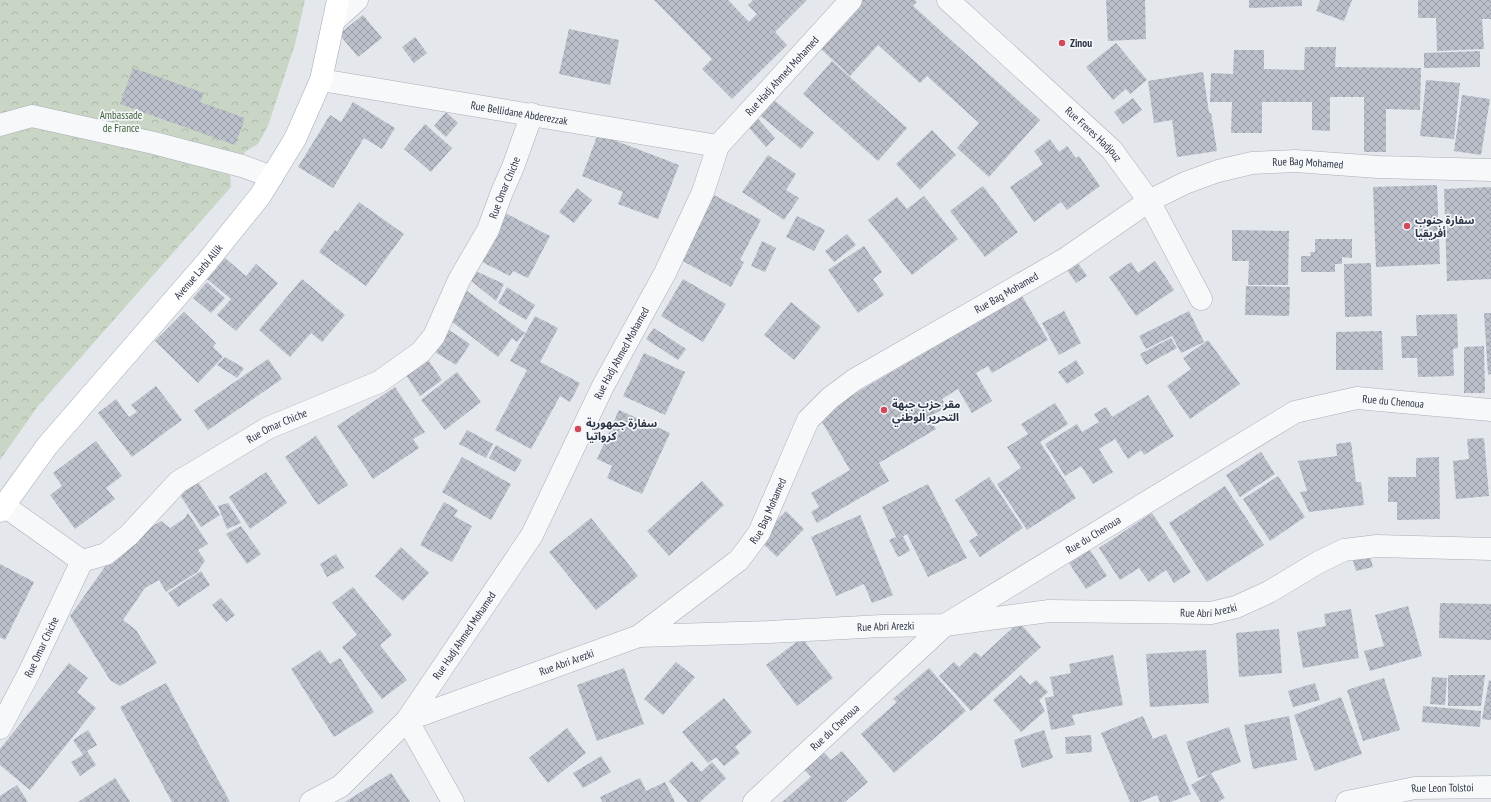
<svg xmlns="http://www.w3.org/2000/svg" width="1491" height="802" viewBox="0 0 1491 802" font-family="'PT Sans Narrow','Noto Sans Arabic',sans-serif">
	<defs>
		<pattern id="park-crowns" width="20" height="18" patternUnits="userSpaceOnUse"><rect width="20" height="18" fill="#c9d6c5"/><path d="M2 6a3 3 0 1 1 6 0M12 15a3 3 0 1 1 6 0" fill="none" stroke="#adb8ab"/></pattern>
		<pattern id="building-cross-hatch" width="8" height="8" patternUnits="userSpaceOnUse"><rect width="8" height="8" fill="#bbc0ca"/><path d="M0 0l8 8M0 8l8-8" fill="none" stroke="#989da6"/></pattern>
	</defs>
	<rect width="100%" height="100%" fill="#e4e7ec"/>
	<path fill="url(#park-crowns)" d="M0,0H305L295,44L268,126L258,144L246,151L230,174L231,187L38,406L0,460Z"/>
	<g fill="url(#building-cross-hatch)">
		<path d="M654,0H728L749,22L757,14L748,5L753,0H807L775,32L787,45L732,99L702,69L712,59Z"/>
		<path d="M863,0H915L917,2L913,6L1040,120L989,177L957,148L979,123L927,76L920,83L878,45L850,76L820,48Z"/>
		<path d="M1106,0H1145L1146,39L1108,41Z"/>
		<path d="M1249,0H1302V6L1249,8Z"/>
		<path d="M1320,0H1352L1344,21L1316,11Z"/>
		<path d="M1418,0H1491V19H1482L1484,49L1437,51L1436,18H1418Z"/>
		<path d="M363,15L382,38L358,57L339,34Z"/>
		<path d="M569,29L619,40L610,85L559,74Z"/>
		<path d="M415,37L427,53L414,63L402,47Z"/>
		<path d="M1116,43L1147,80L1130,94L1126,89L1113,100L1086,67Z"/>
		<path d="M1305,47H1336L1335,67L1421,68L1420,110L1386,109V152H1364V97H1330V131L1312,130V102H1262V133H1231L1232,102H1210L1211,73L1233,74L1234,50H1264V69L1304,70Z"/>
		<path d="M1480,51V67L1424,68V53Z"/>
		<path d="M832,61L907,128L878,161L803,94Z"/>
		<path d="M133,68L204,93L200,102L245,118L235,145L120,104Z"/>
		<path d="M1203,72L1209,113H1211L1217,151L1177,157L1172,120L1154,123L1148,81Z"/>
		<path d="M1426,80L1460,83L1454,139L1420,136Z"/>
		<path d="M1462,95L1490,99L1481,155L1454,151Z"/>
		<path d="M770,97L814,133L801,149L757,113Z"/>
		<path d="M1133,98L1142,110L1123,124L1114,112Z"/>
		<path d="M353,102L395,128L382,149L364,138L333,188L298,167L330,115L341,122Z"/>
		<path d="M446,112L458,123L446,137L434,126Z"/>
		<path d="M754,114L775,138L766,147L744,122Z"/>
		<path d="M425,124L452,148L431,172L404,149Z"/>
		<path d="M932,130L956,155L920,190L896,164Z"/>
		<path d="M598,134L679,165L658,219L618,204L623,192L582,176Z"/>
		<path d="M1050,139L1059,152L1067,146L1076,158L1079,156L1100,186L1067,210L1061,202L1034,222L1010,187L1043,164L1034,151Z"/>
		<path d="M768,155L796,174L786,190L799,198L784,220L742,192Z"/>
		<path d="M1437,185L1440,264L1376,267L1373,187Z"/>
		<path d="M983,186L1018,232L985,257L950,211Z"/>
		<path d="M1491,187V279L1447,281L1444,189Z"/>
		<path d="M577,188L592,200L574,223L559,212Z"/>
		<path d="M712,194L761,220L740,260L744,262L731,287L677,258Z"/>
		<path d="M924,196L958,239L912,275L868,220L897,197L907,209Z"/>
		<path d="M359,202L404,234L366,286L319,252L335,230L337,232Z"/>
		<path d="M501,211L550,236L528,278L513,271L510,276L476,259Z"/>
		<path d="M797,216L825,230L814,251L786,237Z"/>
		<path d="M1232,230L1289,231L1288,285H1248L1249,261H1232Z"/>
		<path d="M847,234L856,245L834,262L825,251Z"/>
		<path d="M1315,239H1352V258L1342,257V264H1335V272H1301V256H1311L1310,252H1315Z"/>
		<path d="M762,241L776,248L765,272L751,266Z"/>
		<path d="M864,246L882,272L873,279L884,295L858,313L828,270Z"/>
		<path d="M225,258L246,276L256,264L278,283L236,331L217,315L231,299L207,279Z"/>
		<path d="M1155,261L1174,290L1136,316L1109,277L1131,262L1138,273Z"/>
		<path d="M1078,263L1087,276L1076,283L1067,270Z"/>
		<path d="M1371,263L1372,316L1345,317L1344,264Z"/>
		<path d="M469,268L504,284L496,301L466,277Z"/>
		<path d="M302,279L345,315L322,342L311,333L290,357L259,330Z"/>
		<path d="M683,279L726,304L703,342L661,316Z"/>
		<path d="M207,282L225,298L211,313L193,298Z"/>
		<path d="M1246,286L1290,287L1289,316L1245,315Z"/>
		<path d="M507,287L535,305L526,320L498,303Z"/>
		<path d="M467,291L525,333L517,342L512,338L498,357L447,318Z"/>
		<path d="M1022,296L1048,340L992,373L988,366L976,373L992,401L972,413L958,389L942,399L947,407L929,417L936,429L879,463L889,481L817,523L811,512L819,507L811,493L850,470L818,415Z"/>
		<path d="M791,302L821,327L794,360L764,335Z"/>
		<path d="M1064,311L1081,343L1059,355L1042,323Z"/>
		<path d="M1189,311L1204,342L1181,353L1172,336L1146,349L1139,336Z"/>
		<path d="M184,312L216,343L213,347L223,357L198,383L155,341Z"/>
		<path d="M1484,313H1491V374L1488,375Z"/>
		<path d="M1457,314L1458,348L1453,349L1454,376L1418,377L1417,358H1402L1401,336H1417L1416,315Z"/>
		<path d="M535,316L558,328L540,362L580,383L570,402L560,396L531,449L495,430L527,370L510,361Z"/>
		<path d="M446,328L470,344L456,365L432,350Z"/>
		<path d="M654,328L686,349L678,360L646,339Z"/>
		<path d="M1382,331L1383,370H1336V332Z"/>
		<path d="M1171,338L1177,348L1146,365L1140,354Z"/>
		<path d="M1208,340L1240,384L1190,419L1167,386L1191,369L1183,358Z"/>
		<path d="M1484,346L1485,393H1464V347Z"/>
		<path d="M644,353L685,372L665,415L623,396Z"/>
		<path d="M225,357L244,368L237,378L217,365Z"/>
		<path d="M426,357L442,380L420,396L404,372Z"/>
		<path d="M268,359L282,379L208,430L194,410Z"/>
		<path d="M1076,360L1084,373L1067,384L1058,372Z"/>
		<path d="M457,372L481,402L445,430L421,400Z"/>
		<path d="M156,386L182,420L132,457L98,413L116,399L129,417L137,412L131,405Z"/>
		<path d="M395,387L425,432L413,439L419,448L373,479L337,426Z"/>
		<path d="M1148,395L1174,436L1144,455L1141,450L1128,459L1115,439L1099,449L1113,472L1093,484L1081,466L1065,476L1045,444L1077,424L1082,432L1099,422L1094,414L1106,407L1112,417Z"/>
		<path d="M1055,403L1068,424L1040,442L1076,498L1027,530L997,484L1021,468L1007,447L1028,434L1021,424Z"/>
		<path d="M619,410L670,433L642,494L607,478L612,466L597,459Z"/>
		<path d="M467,430L493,444L486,458L459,444Z"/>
		<path d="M316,436L348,485L318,505L285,457Z"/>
		<path d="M1484,438L1489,496L1456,499L1453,461L1469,459L1467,439Z"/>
		<path d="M96,441L122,476L106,488L115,499L75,529L50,495L62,486L53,473Z"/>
		<path d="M1351,442L1356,482H1361L1364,505L1309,512L1300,492L1307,491L1298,461L1337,456L1336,444Z"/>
		<path d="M496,445L522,460L515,472L489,458Z"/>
		<path d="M1261,452L1275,474L1240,497L1226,475Z"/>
		<path d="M462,457L511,484L491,520L442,492Z"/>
		<path d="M1439,457L1440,519L1397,520V502H1388V477H1416V458Z"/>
		<path d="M266,472L287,503L250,529L229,497Z"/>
		<path d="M1278,476L1305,517L1270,541L1243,499Z"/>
		<path d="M989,477L1023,528L980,557L969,541L978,535L955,500Z"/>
		<path d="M196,479L220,515L201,527L178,492Z"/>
		<path d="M702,481L724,505L669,556L647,531Z"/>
		<path d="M928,484L967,558L928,577L907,534L903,536L910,551L898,557L889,540L896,537L882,507Z"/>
		<path d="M1225,486L1264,545L1207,582L1169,523Z"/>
		<path d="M444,502L458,510L454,516L472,526L452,562L420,545Z"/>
		<path d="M228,503L241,523L227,529L218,506Z"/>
		<path d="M786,511L804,529L777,557L758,539Z"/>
		<path d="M188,513L208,544L198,550L205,561L197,572L166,592L159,580L145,588L123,620L136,630L157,663L120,686L110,680L70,616L119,547L161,521L170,528L184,519Z"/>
		<path d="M1152,513L1191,572L1174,583L1166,570L1149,582L1139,568L1120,580L1099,548Z"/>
		<path d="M860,515L893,595L872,603L864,584L836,596L811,537Z"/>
		<path d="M591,518L638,576L596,610L549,552Z"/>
		<path d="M241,526L261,554L247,564L226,534Z"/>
		<path d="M401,547L429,573L403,601L375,576Z"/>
		<path d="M1090,550L1107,576L1086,589L1069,563Z"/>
		<path d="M1369,553L1373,567L1356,571L1352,557Z"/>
		<path d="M336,554L344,568L327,577L320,564Z"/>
		<path d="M0,564L34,582L5,640L0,637Z"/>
		<path d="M201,571L210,585L178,607L168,593Z"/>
		<path d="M353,587L392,635L380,645L407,680L382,699L342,647L357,635L332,603Z"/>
		<path d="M221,598L235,615L226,622L212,605Z"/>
		<path d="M1440,603L1491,604V640L1439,638Z"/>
		<path d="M1408,606L1422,656L1370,671L1364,651L1384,646L1375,615Z"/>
		<path d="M1351,609L1359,658L1303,668L1297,632L1326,626L1324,614Z"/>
		<path d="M1019,622L1041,647L971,711L939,676L954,662L959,667L975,652L981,657Z"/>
		<path d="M1279,629L1282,673L1239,677L1236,633Z"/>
		<path d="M802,638L833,678L797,706L766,665Z"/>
		<path d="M320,650L330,664L340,658L374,712L334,737L291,669Z"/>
		<path d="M1206,650L1209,703L1150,707L1146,654Z"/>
		<path d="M1113,655L1123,705L1072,715L1075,725L1051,730L1045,698L1054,696L1050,677L1071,673L1069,664Z"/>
		<path d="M676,662L695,677L663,715L644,699Z"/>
		<path d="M69,663L88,678L77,692L96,708L30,790L0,765V749Z"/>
		<path d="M624,668L644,724L597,741L577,685Z"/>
		<path d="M929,668L966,711L894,773L861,734L897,702L893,699Z"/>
		<path d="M1021,675L1030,685L1036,680L1048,692L1039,700L1045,711L1021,732L993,700Z"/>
		<path d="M1448,675H1485L1481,706H1448Z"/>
		<path d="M1432,677L1447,678L1445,705L1430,704Z"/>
		<path d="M1384,678L1400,730L1363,741L1347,690Z"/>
		<path d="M1489,680L1491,681V720L1482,719Z"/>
		<path d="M166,683L230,802H172L120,707Z"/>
		<path d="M1315,683L1320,700L1293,707L1288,691Z"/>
		<path d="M1341,697L1362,754L1315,771L1294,715Z"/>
		<path d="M724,698L752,732L735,747L740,753L724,766L716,757L708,763L682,732Z"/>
		<path d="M1423,706L1481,711L1480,727L1422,722Z"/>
		<path d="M1143,716L1153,739L1166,734L1191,794L1171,802H1160L1157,795L1140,802H1130L1101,733Z"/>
		<path d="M1289,716L1297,760L1253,769L1244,725Z"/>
		<path d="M1229,727L1241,762L1211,773L1225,798L1218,802H1201L1191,785L1211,773L1198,778L1186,742Z"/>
		<path d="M567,728L586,753L548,783L529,758Z"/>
		<path d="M88,730L97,745L87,751L96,765L80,776L71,762L83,755L73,740Z"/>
		<path d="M1044,730L1053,758L1022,768L1014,740Z"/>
		<path d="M1091,735L1092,752L1066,754L1065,737Z"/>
		<path d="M819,747L831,760L842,751L868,782L845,802H782L811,777L799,764Z"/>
		<path d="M601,756L611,772L583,788L573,773Z"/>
		<path d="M692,761L701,772L712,762L726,778L700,802H688L669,781Z"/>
		<path d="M391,773L410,802H345Z"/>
		<path d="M115,778L130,802H78Z"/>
		<path d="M640,778L646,791L665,782L675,802H602L600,797Z"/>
		<path d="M17,785L28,802H0V796Z"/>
	</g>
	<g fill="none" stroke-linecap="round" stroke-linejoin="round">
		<defs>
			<g id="minor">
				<path id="s1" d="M948,0L1112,150L1149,201L1201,299"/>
				<path d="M334,21L357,0"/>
				<path id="s2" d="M321,80L718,146"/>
				<path d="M0,125L32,116L154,143L242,166L272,177"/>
				<path d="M3,505L82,561"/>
				<path id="s3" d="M639,636L739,560L759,533L808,420L830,398L854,380L1065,259L1149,201L1185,183L1218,171L1252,163L1295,161L1378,167L1491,170"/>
				<path id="s4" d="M407,720L532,535L603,386L665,273L703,192L718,146L851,0"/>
				<path d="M407,720L453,802"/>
				<path id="s5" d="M0,728L29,673L82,561L106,554L129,535L178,482L268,428L379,382L421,352L434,336L459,280L488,230L502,192L513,167L532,114"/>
				<path id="s6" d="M311,802L341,786L407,720L639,636L769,632L882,626L945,625L1049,611L1211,613L1236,607L1269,592L1319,562L1344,550L1377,546L1491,549"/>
				<path id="s7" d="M754,802L945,625L1295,412L1357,398L1491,410"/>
				<path id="s8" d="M1347,802L1415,788L1491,787"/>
			</g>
			<g id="major">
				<path id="s9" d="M0,511L47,446L206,263L260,196L295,139L321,80L338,0"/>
			</g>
		</defs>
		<use href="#minor" stroke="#a9aeb7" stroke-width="23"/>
		<use href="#major" stroke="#a3abb8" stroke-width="23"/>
		<use href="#minor" stroke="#f7f8fa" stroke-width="22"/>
		<use href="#major" stroke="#fff" stroke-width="22"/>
	</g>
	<g fill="#d1495b" stroke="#f4f6f9" stroke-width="1.5">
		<circle cx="1062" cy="43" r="4"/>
		<circle cx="1407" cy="226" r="4"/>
		<circle cx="884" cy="410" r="4"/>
		<circle cx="578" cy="429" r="4"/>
	</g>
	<g text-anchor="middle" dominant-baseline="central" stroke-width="3.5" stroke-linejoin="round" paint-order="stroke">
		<g font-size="11" font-weight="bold" fill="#2b3445" stroke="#f4f6f9" text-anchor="start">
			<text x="1070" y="43">Zinou</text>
			<text x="1415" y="220">سفارة جنوب<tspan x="1415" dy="13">أفريقيا</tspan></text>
			<text x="892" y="404">مقر حزب جبهة<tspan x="892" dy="13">التحرير الوطني</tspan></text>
			<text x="586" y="423">سفارة جمهورية<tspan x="586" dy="13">كرواتيا</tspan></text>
		</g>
		<g font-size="11" fill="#2b3445" stroke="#f4f6f9">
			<text stroke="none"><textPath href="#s4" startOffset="750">Rue Hadj Ahmed Mohamed</textPath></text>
			<text stroke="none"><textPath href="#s2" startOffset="201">Rue Bellidane Abderezzak</textPath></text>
			<text stroke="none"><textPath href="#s1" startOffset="198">Rue Freres Hadjouz</textPath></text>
			<text stroke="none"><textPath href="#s3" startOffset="855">Rue Bag Mohamed</textPath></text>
			<text stroke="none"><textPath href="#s5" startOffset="775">Rue Omar Chiche</textPath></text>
			<text stroke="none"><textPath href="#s9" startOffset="311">Avenue Larbi Allik</textPath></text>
			<text stroke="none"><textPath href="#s3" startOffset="519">Rue Bag Mohamed</textPath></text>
			<text stroke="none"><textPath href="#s4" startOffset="426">Rue Hadj Ahmed Mohamed</textPath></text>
			<text stroke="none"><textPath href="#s7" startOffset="770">Rue du Chenoua</textPath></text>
			<text stroke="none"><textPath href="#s5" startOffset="427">Rue Omar Chiche</textPath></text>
			<text stroke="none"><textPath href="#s3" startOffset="183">Rue Bag Mohamed</textPath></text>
			<text stroke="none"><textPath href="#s7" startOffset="434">Rue du Chenoua</textPath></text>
			<text stroke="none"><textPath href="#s6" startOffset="945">Rue Abri Arezki</textPath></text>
			<text stroke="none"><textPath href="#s6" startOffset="621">Rue Abri Arezki</textPath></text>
			<text stroke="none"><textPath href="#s4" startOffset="102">Rue Hadj Ahmed Mohamed</textPath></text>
			<text stroke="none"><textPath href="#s5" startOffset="91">Rue Omar Chiche</textPath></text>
			<text stroke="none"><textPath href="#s6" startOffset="297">Rue Abri Arezki</textPath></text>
			<text stroke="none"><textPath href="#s7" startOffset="110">Rue du Chenoua</textPath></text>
			<text stroke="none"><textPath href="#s8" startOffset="97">Rue Leon Tolstoi</textPath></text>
		</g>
		<g font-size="11" fill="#3f6138" stroke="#f4f6f9">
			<text x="121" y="115">Ambassade<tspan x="121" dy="13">de France</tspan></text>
		</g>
	</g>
</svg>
